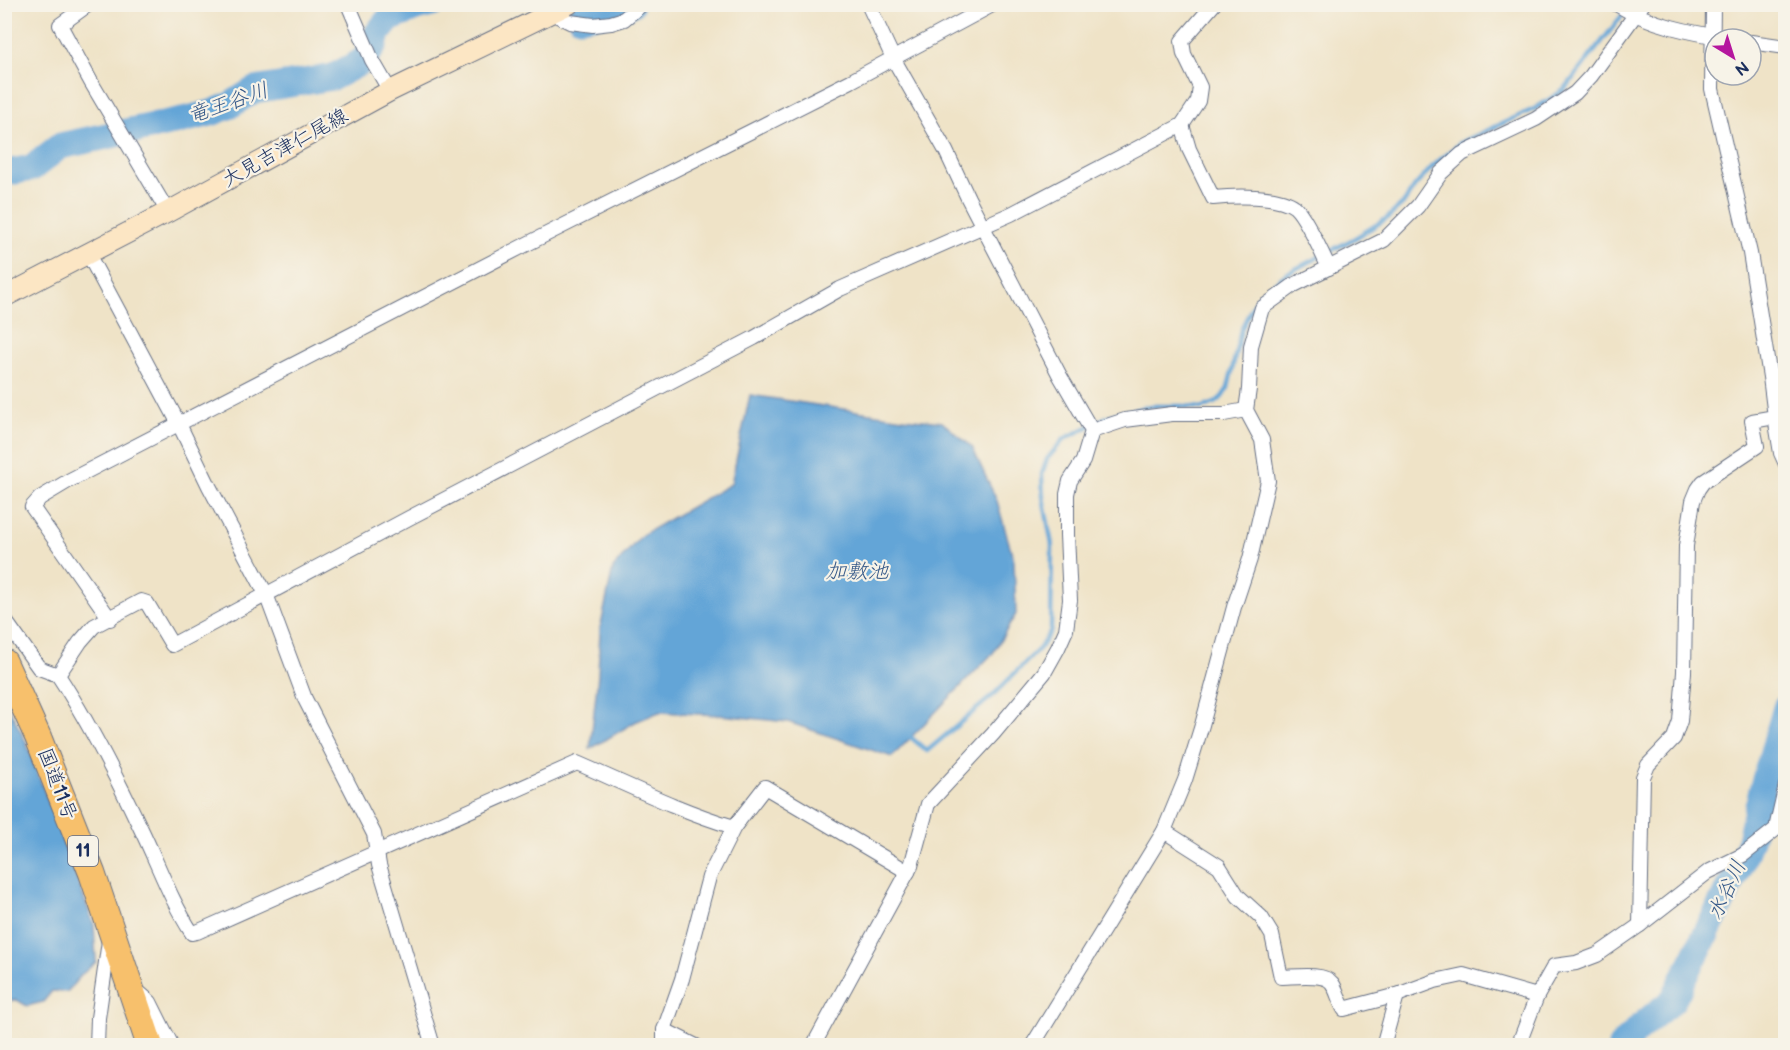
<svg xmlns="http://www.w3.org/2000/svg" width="1790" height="1050" viewBox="0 0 1790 1050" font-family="'Balsamiq Sans','Klee One',sans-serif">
	<rect width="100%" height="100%" fill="#f7f3e8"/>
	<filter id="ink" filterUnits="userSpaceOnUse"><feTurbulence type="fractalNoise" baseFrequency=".0167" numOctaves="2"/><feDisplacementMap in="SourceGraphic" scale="12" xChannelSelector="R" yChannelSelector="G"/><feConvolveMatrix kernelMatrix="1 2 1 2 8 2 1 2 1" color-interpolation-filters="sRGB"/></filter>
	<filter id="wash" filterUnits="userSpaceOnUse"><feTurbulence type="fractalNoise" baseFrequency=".008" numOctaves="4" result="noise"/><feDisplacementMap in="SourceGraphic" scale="24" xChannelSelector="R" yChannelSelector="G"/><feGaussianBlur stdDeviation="1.35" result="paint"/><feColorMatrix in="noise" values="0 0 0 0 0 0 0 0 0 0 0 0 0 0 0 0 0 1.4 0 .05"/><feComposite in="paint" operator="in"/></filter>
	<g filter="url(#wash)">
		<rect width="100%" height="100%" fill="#efe3c7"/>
		<g fill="#63a5d7" stroke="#3f6a9a" stroke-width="1.5">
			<path d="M750,395L903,418L942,422L972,447L997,501L1014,561L1016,614L993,653L892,757L788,722L720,715L659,712L635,722L590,749L598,675L600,630L613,568L642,535L731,484Z"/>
			<path d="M4,702L9,708L26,742L94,925L96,962L81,975L67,992L52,991L43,1002L27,1006L17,1000L5,1001Z"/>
		</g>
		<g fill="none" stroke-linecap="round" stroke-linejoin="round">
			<path stroke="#63a5d7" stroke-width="4.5" d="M907,734L927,751L991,697L1040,648L1051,630L1052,545L1043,497L1042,474L1047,459L1064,439L1109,416L1134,410L1151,406H1183L1201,408L1215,403L1222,397L1228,388L1241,330L1251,309L1260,295L1286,274L1355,238L1386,219L1403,204L1415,186L1434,165L1460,143L1536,108L1564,90L1631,4"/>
			<g stroke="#63a5d7" stroke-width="27">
				<path d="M580,17L615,11L631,4"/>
				<path d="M4,173L32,168L60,146L187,119L211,113L229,106L254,90L333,77L363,61L374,45L377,34L389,19L416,8L432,4"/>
				<path d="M1621,1046L1646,1022L1673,1000L1741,864L1750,840L1762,790L1786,708"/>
			</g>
		</g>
	</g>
	<g filter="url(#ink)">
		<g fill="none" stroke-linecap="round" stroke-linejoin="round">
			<defs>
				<g id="street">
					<path d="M89,4L60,25L91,82L168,212"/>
					<path d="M348,4L372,60L390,91"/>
					<path d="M1616,4C1650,25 1692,33 1731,39"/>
					<path d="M1713,4L1712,89L1750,253L1770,377L1775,417L1781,453L1786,464"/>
					<path d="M552,13L570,22L593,25L611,23L624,19L642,4"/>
					<path d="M1751,42L1786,47"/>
					<path d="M1182,125L1189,149L1213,198C1233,196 1278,194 1295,207C1304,215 1323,255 1329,268"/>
					<path d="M87,252L179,424L209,486L266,594L305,699L374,834L379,865L433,1046"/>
					<path d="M1092,431L1125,420L1172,414H1224L1246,410"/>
					<path d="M4,619L39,668L58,675C90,724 116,776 141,829C158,864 171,901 192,933L197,932L577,763C628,785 680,811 734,827"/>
					<path d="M110,619L32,507L40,498L70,480L529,243L851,81L994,4"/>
					<path d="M58,675L80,642L94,626L141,601L147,603L172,645L409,518L754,338L840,289L1011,214L1182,125L1198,101L1200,87L1184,54L1182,41L1214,4"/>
					<path d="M1777,824L1786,785"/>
					<path d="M1164,831L1219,866L1238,896L1261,917L1272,935L1281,977C1293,977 1324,972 1332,983C1337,990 1339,1001 1344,1009L1397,995L1435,981L1463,975L1537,996"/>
					<path d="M1640,925L1643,777L1648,765L1674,738L1680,721L1684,672L1686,546L1693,501L1698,489L1703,482L1757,446L1752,421L1775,417"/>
					<path d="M135,989L150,1002L172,1046"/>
					<path d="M664,1030L696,1046"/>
					<path d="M97,1046L98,1018L109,941"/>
					<path d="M664,1046V1030L682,979L709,877L734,827L765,787L908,872"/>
					<path d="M813,1046L911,866L928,804L993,734L1044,673L1058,648L1066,630L1070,600L1067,535V494L1070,481L1083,461L1092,431L1060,376L968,198L946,151L893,58L868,4"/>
					<path d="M1032,1046L1164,831L1185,780L1202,725L1234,607L1250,559L1268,481L1262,440L1246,410L1249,389L1251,346L1262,308L1294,285L1384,240L1418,206L1441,173L1462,154L1536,119L1575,93L1591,76L1643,4"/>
					<path d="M1383,1046L1397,995"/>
					<path d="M1518,1046L1537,996L1554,966L1576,963L1597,955L1640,925L1708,872L1743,855L1776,829L1786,815"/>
				</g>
				<path id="secondary" d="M4,297L168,212L390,91L569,4"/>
				<path id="highway" d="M4,662L38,737L92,873L150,1046"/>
			</defs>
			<use href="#street" stroke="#656e83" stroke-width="16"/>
			<use href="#secondary" stroke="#656e83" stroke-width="22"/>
			<use href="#highway" stroke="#656e83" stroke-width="28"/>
			<use href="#street" stroke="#fff" stroke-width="14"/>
			<use href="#secondary" stroke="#fce6c4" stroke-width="20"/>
			<use href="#highway" stroke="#f7c06c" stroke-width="26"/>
		</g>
	</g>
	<g text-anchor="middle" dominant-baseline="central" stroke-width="4.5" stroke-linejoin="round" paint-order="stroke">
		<rect fill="#f7f3e8" stroke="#5d6a87" stroke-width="1.5" x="68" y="836" width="30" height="30" rx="4.5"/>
		<g font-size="18" font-weight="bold" fill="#1b2f5e">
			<text x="83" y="851">11</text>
		</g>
		<g font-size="20" fill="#1b2f5e" stroke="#f7f3e8">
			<text transform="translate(285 148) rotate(-29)">大見吉津仁尾線</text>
			<text transform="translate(57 784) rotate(69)">国道11号</text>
		</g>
		<g font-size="21" font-style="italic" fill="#345888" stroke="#f7f3e8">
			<text transform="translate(228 103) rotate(-19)">竜王谷川</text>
			<text x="857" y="571">加敷池</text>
			<text transform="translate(1727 890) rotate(-65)">水谷川</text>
		</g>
	</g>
	<rect width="1790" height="1050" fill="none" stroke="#f7f3e8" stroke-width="24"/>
	<g transform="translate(1733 57) rotate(142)"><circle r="28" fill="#f7f3e8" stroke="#9fa5b1" stroke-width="1.5"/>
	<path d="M0-4.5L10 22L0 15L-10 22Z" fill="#b5179e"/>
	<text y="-9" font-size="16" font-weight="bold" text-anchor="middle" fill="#1b2f5e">N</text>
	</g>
</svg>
